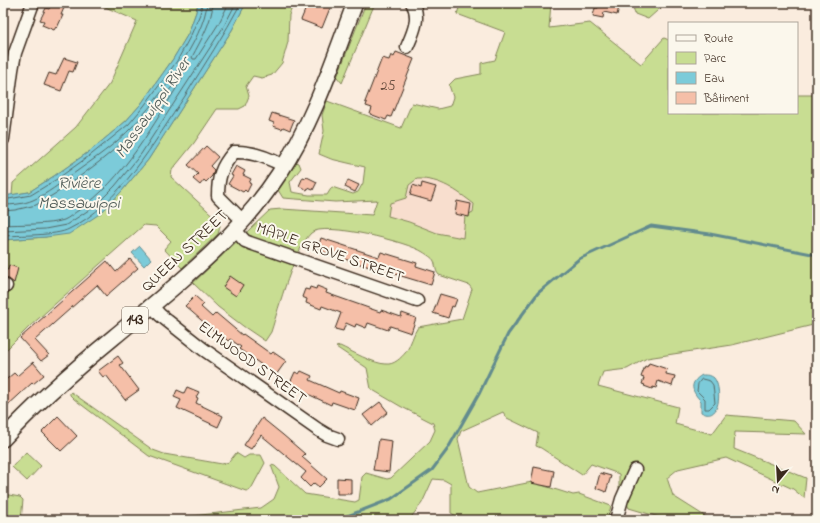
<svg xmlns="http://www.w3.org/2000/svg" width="820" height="523" viewBox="0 0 820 523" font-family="'Indie Flower',sans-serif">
	<rect width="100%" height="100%" fill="#faecde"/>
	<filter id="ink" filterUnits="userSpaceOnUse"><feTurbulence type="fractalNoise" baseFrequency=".025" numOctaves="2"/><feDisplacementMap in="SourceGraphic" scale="8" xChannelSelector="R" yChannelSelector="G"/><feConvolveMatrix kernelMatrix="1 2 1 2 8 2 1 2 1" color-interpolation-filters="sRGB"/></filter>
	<g filter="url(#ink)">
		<path fill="#f8dece" d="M417,179H428L453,188L474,204L473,212L463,239L437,233L409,222L388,216L389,203L399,201L409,185Z"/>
		<g fill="#c8dd92" stroke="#828458" fill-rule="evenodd">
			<path d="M96,3H198L196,12L188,34L173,59L141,104L126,121L90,151L54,176L29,192L12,195L13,183L76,127L110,83L137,21Z"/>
			<path d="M246,3H294L289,15L288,42L282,63L272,75L262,78L253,76L246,86L249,96L245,106L239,109H217L194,143L172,170L171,177L219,221L220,227L218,234L182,268L164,249L171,241L156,226L144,225L29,327L3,353V240L46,237L101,213L121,192L148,160L232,30Z"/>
			<path d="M366,3H375L342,83L337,77Z"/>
			<path d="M445,3H551L549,28L590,23L641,64L664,38L669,40V113H797V95H817V324L732,345L647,358L627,369L603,372L598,386L678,407L675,424L712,434L726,415L794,421L806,434L735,432L734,449L806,478L804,498L793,489L726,458L678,469L667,478L673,496L711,520H669L629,508L619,488V474L591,464L582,475L541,448L536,446L538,433L507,418L503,412L461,431L458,439L469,487L477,493L532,482L573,495L579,494L611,506L607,520H458V517L451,513V484L444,480L433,479L422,503L409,520H168L184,517L261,508L274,499L279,487L271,465L275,466L305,494L355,502L359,500L362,477L366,473L387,479L391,478L430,441L435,430L433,423L400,406L371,389L367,368L336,347L340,346C351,351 374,364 386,364C394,365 401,358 406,352C411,345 413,334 418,327L462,319L472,289L469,285L439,275C435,271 436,266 434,261C433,258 426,254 423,252C408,242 324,221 311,233C294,250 279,307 271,332L265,341L243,326L218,307L193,283L270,210L282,209L372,215L377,200L335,202L283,198L278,190L296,162L299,163L301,168L290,182L292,192L309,195H327L332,187L353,194L358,192L363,183L365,167L331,159L319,154L324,131L322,115L327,101L401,128L412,103L438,109L450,106L453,97L449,85L455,79L481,74V63L495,60L505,32L457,14L459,8ZM417,179C440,178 457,191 474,204L473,212L465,216L463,238L437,233L409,222L388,216L390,203L406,198L409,185Z"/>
			<path d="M632,3H666L648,19L635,14Z"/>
			<path d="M71,392L153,450L164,454L222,464L229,462L236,453L244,458L249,455H261L265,463L251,489L246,491L149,456L74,399L70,395V393Z"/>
			<path d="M26,452L41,466L27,481L12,467Z"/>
			<path d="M3,494L20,497L23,500L21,520H3Z"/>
		</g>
		<g fill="#7ccbd9" stroke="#628b8e">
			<path d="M198,3H246L232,30L148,160L121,192L101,213L69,234L46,237L3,240V196L29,192L54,176L90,151L126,121L141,104L173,59L188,34L196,12Z"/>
			<path d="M140,246L151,259L144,266L132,253Z"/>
			<path d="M702,375C706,375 711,375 714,378C722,387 721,424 701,412V401C692,392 688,383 702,375Z"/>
		</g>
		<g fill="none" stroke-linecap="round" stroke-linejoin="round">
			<g stroke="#556a69" stroke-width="1">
				<path d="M213,3C212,22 201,40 192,57L193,59H196L219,23L229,3"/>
				<path d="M3,200L31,195L57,179L92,154L129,124L144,106L177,61L191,35L200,14L202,3"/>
				<path d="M3,205C12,205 24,204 33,200C47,194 61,183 73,174C94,159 116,144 133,126C157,101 205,38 207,3"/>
				<path d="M3,211L15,210L36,205L63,189L99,162L137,131L153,113L179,77H182V79C154,124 123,180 79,210C74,213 69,218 64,220C50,225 19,224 3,225"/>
				<path d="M3,231L45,229L66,225L95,206L115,186L141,154L224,26L236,3"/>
				<path d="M3,236C18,235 57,236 69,229C119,205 155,141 185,96C204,65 224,35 241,3"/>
				<path d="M702,379L710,381L713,385L715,403L709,409H705V399L697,391L698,384Z"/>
			</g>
			<path stroke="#628b8e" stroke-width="3" d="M329,520L345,517L391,499L432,470L447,450L479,394L508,334L538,293L579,259L651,226L710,234L817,255"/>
		</g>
		<g fill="#f5bfa8" stroke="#3b2a1e">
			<path d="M52,3H66L61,15H63L57,28L56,27L54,30L42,25L44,21L40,20L46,8L49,9Z"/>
			<path d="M308,3H332L322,28L301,20Z"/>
			<path d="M599,3H620L617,15L604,12L603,18L593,16L595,8H598Z"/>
			<path d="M396,52L414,59L391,117L388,116L386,120L370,114L372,108L366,106L367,103L365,102L382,58L389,60L391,55L394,57Z"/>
			<path d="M64,58L77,62L73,72L69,71L61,91L44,85L49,73L56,75Z"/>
			<path d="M272,113L294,120L290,130L283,127L282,129L273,126L274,123L269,121Z"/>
			<path d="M206,146L218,157L210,166L214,170L212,176L206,182L204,180L200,185L193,179L198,174L188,165Z"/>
			<path d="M236,166L245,171L243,175L251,179L249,183L251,184L247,192L245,190L243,192L228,184L233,176L231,175Z"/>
			<path d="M303,177L306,178L307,177L317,182L313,190L308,188L307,190L299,186Z"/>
			<path d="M348,180L359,185L355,192L345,187Z"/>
			<path d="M422,183L436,187L431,201L410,195L413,185L421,188Z"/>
			<path d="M457,201L471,204L469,217L455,214Z"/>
			<path d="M321,238L379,257L381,252L417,263L416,266L435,272L431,285L388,272V273L317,250Z"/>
			<path d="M130,259L138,268L106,296L97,285L35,340L49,355L41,361L20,338L107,261L116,272Z"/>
			<path d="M9,265L18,268L14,283L9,279L3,278L5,269L8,270Z"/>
			<path d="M230,276L243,285L236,296L223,287Z"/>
			<path d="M317,286L327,290L326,293L380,312L381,310L401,317L402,313L416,318L411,333L390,326L388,330L368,323L366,328L356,324L355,327L346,323L343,331L335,329L341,313L322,306L321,309L306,303L307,299L302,297L305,289L309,290L310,287L316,289Z"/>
			<path d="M440,294L457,299L454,307L452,306L448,318L433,313Z"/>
			<path d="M195,296L204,304L201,307L212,317L216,313L242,335L243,334L271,354L273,352L286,361L276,375L239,349L241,347L230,339L228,341L224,337L223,339L185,306Z"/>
			<path d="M118,356L123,363L120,365L139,390L125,400L106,375L103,377L98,371Z"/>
			<path d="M33,362L44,375L33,384L32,383L7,406L3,402V382L14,373L17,376Z"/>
			<path d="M649,363L667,369L666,374L675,376L672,386L658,381L656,388L653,387L652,389L644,386L645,385L642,384L644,378L641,377L645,366L647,367Z"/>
			<path d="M301,371L312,376L310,380L312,381L339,393L340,391L359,398L355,410L332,402L331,405L289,385L295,372L299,374Z"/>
			<path d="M187,387L199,392L196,397L198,398L196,403L223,416L218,427L177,408L181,400L174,397L177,390L184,393Z"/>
			<path d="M380,402L388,412L372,426L363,415Z"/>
			<path d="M58,416L77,436L61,451L42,432Z"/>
			<path d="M262,418L283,435L305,454L302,457L327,479L319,487L314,483L310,487L301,478L306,472L261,435L251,449L244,445Z"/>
			<path d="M379,439L392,441L389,472L373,470L375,459H376Z"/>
			<path d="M534,467L554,471L551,487L531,483Z"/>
			<path d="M600,473L611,476L606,492L596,488Z"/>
			<path d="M337,478L351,479V494H337Z"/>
		</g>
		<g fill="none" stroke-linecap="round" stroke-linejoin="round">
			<defs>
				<g id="minor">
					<path d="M407,47C413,33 421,17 412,3"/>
					<path d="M3,139L12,70L15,53L33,3"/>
					<path d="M243,221L218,196C218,177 221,167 234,152C251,151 269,158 284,166"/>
					<path d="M235,230L245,241L250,243L417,301"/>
					<path d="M3,286H6"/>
					<path d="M152,306L160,315L203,349L317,429L327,435L338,439"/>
					<path d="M616,520L622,499L635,470"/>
				</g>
				<path id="major" d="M3,439C37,402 75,369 114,337C174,287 236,240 279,174C314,121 333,61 355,3"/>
			</defs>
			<use href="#minor" stroke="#3b2a1e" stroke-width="15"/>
			<use href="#major" stroke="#3b2a1e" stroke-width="18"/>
			<use href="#minor" stroke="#fbf7ec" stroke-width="12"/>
			<use href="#major" stroke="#fbf7ec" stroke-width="15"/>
		</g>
	</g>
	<g text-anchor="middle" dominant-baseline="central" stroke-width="4" stroke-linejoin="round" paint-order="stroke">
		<g font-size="14" fill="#6a4f40">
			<text x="388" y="86">25</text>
		</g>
		<rect fill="#fbf7ec" stroke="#75685c" stroke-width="1" x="122" y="307" width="26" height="26" rx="3"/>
		<g font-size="15" font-weight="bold" fill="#3b2a1e">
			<text x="135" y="320">143</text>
		</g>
		<g font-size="16" fill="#3b2a1e" stroke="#fbf7ec">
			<text transform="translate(185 251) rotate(-43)">QUEEN STREET</text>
			<text transform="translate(330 253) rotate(19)">MAPLE GROVE STREET</text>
			<text transform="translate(252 363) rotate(36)">ELMWOOD STREET</text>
		</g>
		<g font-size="17" font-style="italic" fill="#4e5a56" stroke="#fbf7ec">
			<text transform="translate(153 108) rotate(-55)">Massawippi River</text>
			<text x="79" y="183">Rivière<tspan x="79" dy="20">Massawippi</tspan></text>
		</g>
	</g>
	<rect width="820" height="523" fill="none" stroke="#fbf7ec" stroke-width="16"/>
	<rect x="8" y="8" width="804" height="507" fill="none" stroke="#3b2a1e" stroke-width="1.5" filter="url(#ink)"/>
	<rect x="668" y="22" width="130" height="92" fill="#fbf7ec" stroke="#aea59a"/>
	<rect x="676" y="35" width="20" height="6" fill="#fbf7ec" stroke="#aea59a"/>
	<text x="704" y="42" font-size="12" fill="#3b2a1e">Route</text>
	<rect x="676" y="52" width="20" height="12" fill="#c8dd92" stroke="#aea59a"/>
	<text x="704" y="62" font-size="12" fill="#3b2a1e">Parc</text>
	<rect x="676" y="72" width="20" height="12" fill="#7ccbd9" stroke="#aea59a"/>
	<text x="704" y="82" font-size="12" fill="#3b2a1e">Eau</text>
	<rect x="676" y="92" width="20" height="12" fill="#f5bfa8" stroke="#aea59a"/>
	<text x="704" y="102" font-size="12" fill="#3b2a1e">Bâtiment</text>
	<g transform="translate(778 481) rotate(198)" stroke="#fbf7ec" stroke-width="3" paint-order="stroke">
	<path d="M0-3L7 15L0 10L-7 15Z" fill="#3b2a1e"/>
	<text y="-6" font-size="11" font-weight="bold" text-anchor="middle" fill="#3b2a1e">N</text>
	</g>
</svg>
